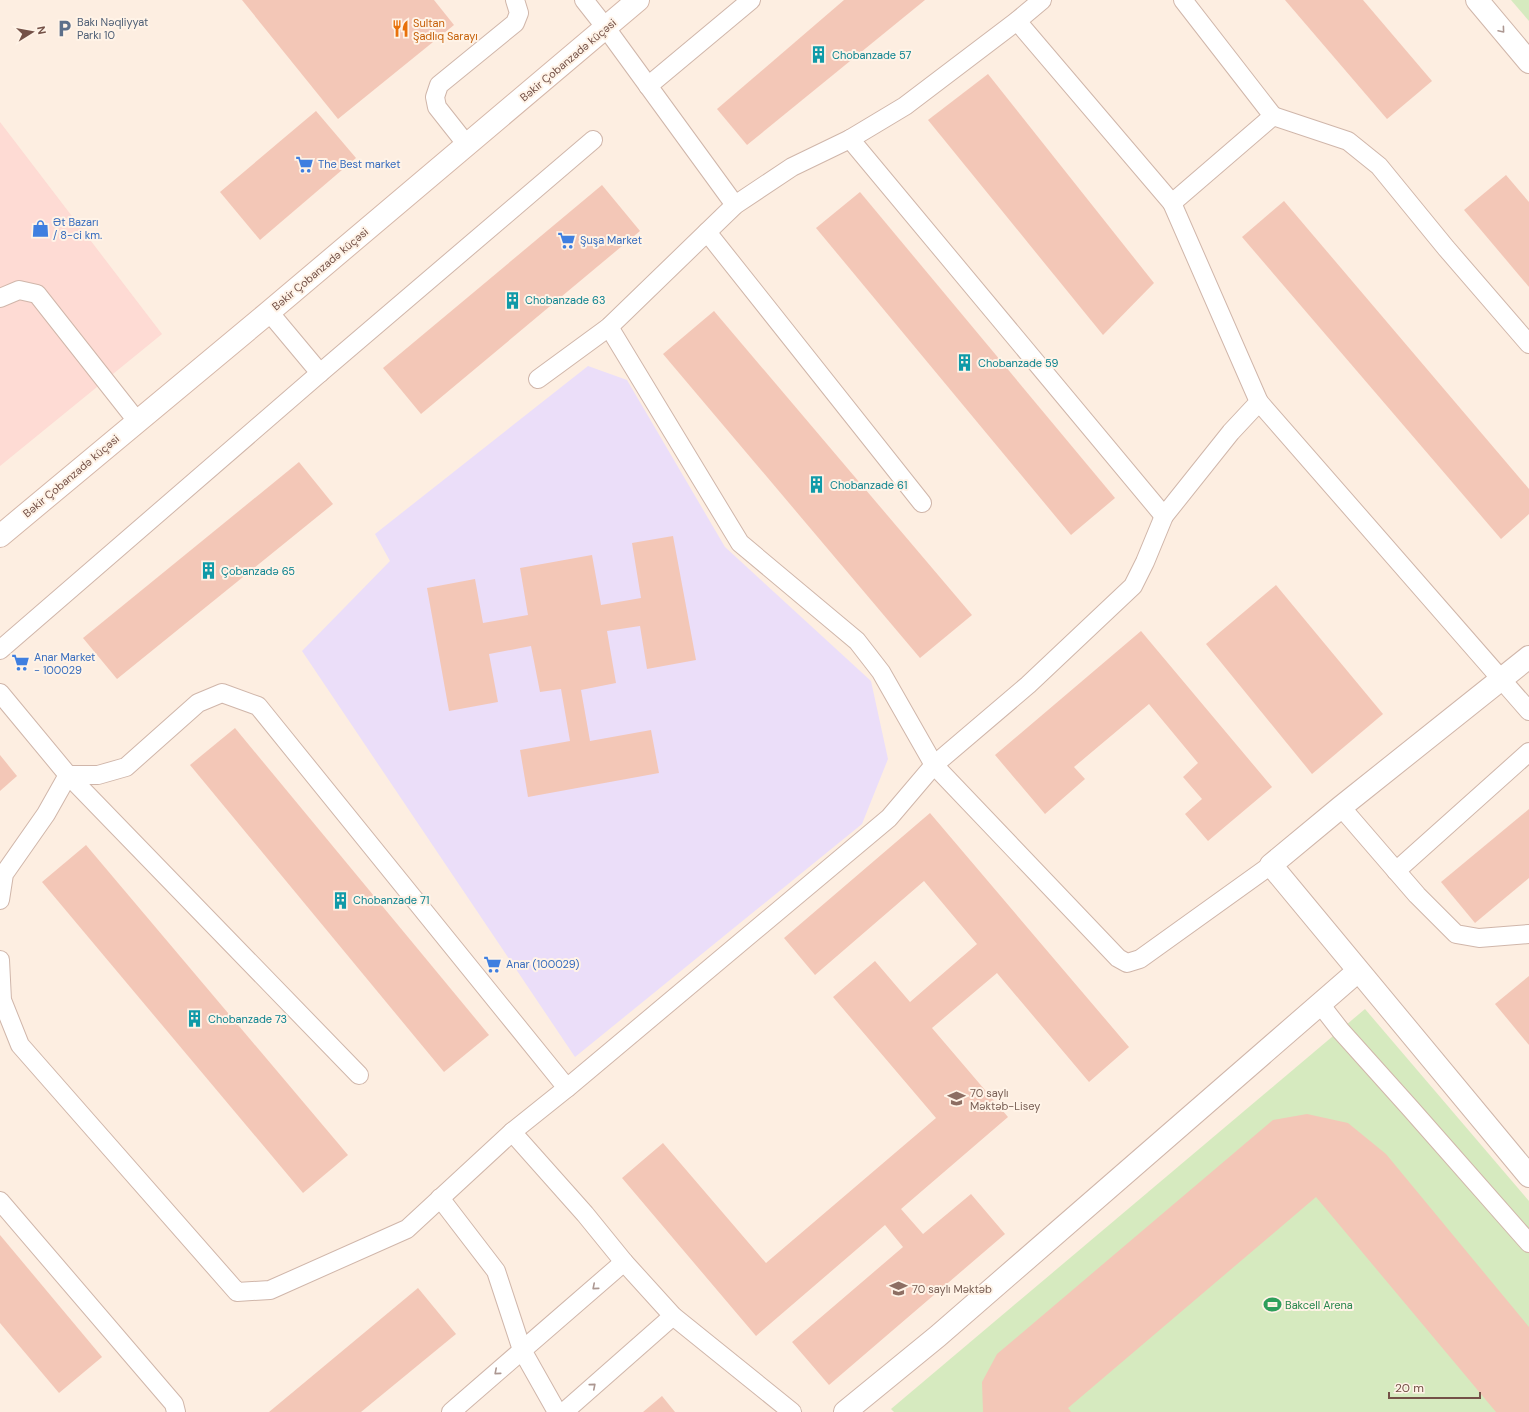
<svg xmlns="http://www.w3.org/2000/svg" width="1529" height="1412" viewBox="0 0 1529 1412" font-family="'DM Sans',sans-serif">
	<rect width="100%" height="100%" fill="#fdeee1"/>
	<path fill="#fedbd4" d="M0,122L162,334L0,466Z"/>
	<path fill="#ebdef9" d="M588,366L627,380L725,547L871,681L888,759L862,824L575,1057L302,651L390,561L375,534Z"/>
	<g fill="#d6eabf">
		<path d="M1511,0H1529V21Z"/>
		<path d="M1365,1009L1529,1201V1412H894L891,1409Z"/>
	</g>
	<g fill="#f3c7b7">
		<path d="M242,0H434L454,25L338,119Z"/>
		<path d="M844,0H925L747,145L717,109Z"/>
		<path d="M1285,0H1363L1432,81L1387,119Z"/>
		<path d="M988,74L1154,283L1103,335L928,120Z"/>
		<path d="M316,111L356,158L260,240L220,192Z"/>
		<path d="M1506,175L1529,202V287L1464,210Z"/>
		<path d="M602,185L640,231L421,414L383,368Z"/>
		<path d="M860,192L1115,498L1071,535L816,228Z"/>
		<path d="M1284,201L1529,489V514L1501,539L1242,237Z"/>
		<path d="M714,311L972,615L920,658L663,354Z"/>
		<path d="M299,462L333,504L117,679L83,638Z"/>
		<path d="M673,536L696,660L647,669L640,626L607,631L616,683L581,690L590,741L651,730L659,773L528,797L520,750L570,741L561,689L540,692L531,646L489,654L498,702L449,711L427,588L475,579L483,623L528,615L520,568L592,555L601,605L641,598L632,543Z"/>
		<path d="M1276,585L1383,714L1312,774L1206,644Z"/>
		<path d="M1141,631L1272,787L1208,841L1185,814L1202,799L1183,777L1198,763L1149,704L1074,767L1085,779L1045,814L995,755Z"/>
		<path d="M235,728L489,1035L444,1072L190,765Z"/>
		<path d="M0,755L17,776L0,791Z"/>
		<path d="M1529,809V878L1475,923L1441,882Z"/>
		<path d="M930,813L1129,1047L1089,1082L997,973L932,1028L1008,1117L901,1209L923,1234L971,1194L1005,1234L829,1385L792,1342L903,1247L885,1225L756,1336L622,1178L663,1143L766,1263L936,1118L833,997L875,961L910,1002L977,944L924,881L815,975L784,938Z"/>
		<path d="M86,845L348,1155L303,1193L42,882Z"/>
		<path d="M1529,976V1045L1495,1004Z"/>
		<path d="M1307,1114L1348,1123L1386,1154L1529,1327V1412H1496L1316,1197L1068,1408L1071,1412H983L982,1382L997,1354L1273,1120Z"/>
		<path d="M0,1235L102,1357L59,1393L0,1323Z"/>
		<path d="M418,1288L456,1334L361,1412H269Z"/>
		<path d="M662,1396L675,1412H643Z"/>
	</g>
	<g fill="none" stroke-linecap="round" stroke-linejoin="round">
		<defs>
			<g id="lane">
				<path d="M584,0L606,28L735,205"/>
				<path d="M1017,21L1172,203"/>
				<path d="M648,86L751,0"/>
				<path d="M1273,116L1348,141L1379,166L1446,248L1529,344"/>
				<path d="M850,139L1164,516"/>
				<path d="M467,145L437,107L435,97L439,85L515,23L519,13L515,0"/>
				<path d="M707,232L922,503"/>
				<path d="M0,298L19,290L37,294L137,421"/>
				<path d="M269,312L320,373"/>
				<path d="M609,327L740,543L857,641L881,672L934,765L1118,958L1127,963L1140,959L1271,865"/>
				<path d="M538,379L609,327L735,205L792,167L850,139L905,106L1017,21L1042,0"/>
				<path d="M1259,402L1529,711"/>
				<path d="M0,650L320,373L593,140"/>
				<path d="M0,693L68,775L359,1075"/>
				<path d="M1341,807L1417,895L1456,934L1479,938L1529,934"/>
				<path d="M1396,871L1529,752"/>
				<path d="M0,900L4,874L46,814L68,775H98L126,767L198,703L222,693L258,706L567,1088"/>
				<path d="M0,960L2,1000L20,1045L237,1292L270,1290L407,1229L512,1132L567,1088L889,818L934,765L1028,685L1133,586L1145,562L1164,516L1231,432L1259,402L1172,203L1273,116L1183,0"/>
				<path d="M1320,1004L1341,1031L1411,1109L1529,1243"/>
				<path d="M512,1132L585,1214L624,1262L673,1316L792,1412"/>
				<path d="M440,1198L496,1271L522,1350L557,1412"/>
				<path d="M0,1201L174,1404L176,1412"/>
				<path d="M451,1412L624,1262"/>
				<path d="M564,1412L673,1316"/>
			</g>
			<g id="street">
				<path d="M1477,0L1529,62"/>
				<path d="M1529,657L1341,807L1271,865L1529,1176"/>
				<path d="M845,1412L938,1336L1358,971"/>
			</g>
			<path id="secondary" d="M0,536L269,312L638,0"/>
		</defs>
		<use href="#lane" stroke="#d0b6aa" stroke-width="20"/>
		<use href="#street" stroke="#d0b6aa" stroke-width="24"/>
		<use href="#secondary" stroke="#d5b7a9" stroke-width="24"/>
		<use href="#lane" stroke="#fff" stroke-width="18"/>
		<use href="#street" stroke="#fff" stroke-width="22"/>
		<use href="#secondary" stroke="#fff" stroke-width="22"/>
	</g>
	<defs><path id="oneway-chevron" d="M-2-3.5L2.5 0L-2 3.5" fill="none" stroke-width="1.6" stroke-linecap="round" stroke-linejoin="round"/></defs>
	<g stroke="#ac9791">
		<use href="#oneway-chevron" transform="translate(1502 30) rotate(50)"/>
		<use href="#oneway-chevron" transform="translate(595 1287) rotate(139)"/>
		<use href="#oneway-chevron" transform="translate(497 1372) rotate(139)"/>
		<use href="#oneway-chevron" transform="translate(593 1386) rotate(-41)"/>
	</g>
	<defs>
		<symbol id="parking-bare" viewBox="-9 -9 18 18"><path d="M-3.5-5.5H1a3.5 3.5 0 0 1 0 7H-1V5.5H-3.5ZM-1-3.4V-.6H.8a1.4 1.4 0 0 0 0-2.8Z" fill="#5c6f8a" stroke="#fff3e7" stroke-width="2.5" paint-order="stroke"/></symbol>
		<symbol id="restaurant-bare" viewBox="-9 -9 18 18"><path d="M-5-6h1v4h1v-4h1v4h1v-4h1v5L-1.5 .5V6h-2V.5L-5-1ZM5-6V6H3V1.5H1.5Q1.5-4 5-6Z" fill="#e8710a" stroke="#fff3e7" stroke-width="2.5" paint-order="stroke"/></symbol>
		<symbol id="building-bare" viewBox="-9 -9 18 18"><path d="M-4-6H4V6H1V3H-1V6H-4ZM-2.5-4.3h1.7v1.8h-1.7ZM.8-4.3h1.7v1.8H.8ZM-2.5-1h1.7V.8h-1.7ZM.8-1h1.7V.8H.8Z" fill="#0f9aa8" stroke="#fff3e7" stroke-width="2.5" paint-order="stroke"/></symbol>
		<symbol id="supermarket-bare" viewBox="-9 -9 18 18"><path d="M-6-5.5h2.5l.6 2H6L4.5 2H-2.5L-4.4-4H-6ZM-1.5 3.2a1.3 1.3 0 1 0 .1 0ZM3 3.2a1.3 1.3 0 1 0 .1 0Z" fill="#3f7fe0" stroke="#fff3e7" stroke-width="2.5" paint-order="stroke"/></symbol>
		<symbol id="shop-bare" viewBox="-9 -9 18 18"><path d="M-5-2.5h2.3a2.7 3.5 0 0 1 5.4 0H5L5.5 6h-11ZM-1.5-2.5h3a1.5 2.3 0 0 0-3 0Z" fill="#3f7fe0" stroke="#fff3e7" stroke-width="2.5" paint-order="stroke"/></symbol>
		<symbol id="school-bare" viewBox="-9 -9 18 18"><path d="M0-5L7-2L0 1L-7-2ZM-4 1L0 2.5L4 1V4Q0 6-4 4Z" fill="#8d6e63" stroke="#fff3e7" stroke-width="2.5" paint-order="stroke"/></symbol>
		<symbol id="stadium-bare" viewBox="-9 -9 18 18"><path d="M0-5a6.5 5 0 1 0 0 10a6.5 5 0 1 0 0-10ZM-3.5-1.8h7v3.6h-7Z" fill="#2e9e5b" stroke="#fff3e7" stroke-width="2.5" paint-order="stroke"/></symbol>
	</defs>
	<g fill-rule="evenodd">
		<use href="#parking-bare" x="52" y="16" width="25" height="25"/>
		<use href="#restaurant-bare" x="388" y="16" width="25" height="25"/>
		<use href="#building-bare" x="806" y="42" width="25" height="25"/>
		<use href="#supermarket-bare" x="292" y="152" width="25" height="25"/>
		<use href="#shop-bare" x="28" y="216" width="25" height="25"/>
		<use href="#supermarket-bare" x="554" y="228" width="25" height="25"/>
		<use href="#building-bare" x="500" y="288" width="25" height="25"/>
		<use href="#building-bare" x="952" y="350" width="25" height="25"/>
		<use href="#building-bare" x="804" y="472" width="25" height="25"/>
		<use href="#building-bare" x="196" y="558" width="25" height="25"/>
		<use href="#supermarket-bare" x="8" y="650" width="25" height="25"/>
		<use href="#building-bare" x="328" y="888" width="25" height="25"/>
		<use href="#supermarket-bare" x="480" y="952" width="25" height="25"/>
		<use href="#building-bare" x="182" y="1006" width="25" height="25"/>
		<use href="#school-bare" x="944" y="1086" width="25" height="25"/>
		<use href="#school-bare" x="886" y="1276" width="25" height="25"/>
		<use href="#stadium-bare" x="1260" y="1292" width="25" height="25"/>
	</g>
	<g text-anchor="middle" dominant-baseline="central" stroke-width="4" stroke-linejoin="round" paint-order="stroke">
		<g font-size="11" fill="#4e5e75" stroke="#fff3e7" text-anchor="start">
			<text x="77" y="22">Bakı Nəqliyyat<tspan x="77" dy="13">Parkı 10</tspan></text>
		</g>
		<g font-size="11" fill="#c56008" stroke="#fff3e7" text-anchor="start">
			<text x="413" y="23">Sultan<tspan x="413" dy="13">Şadlıq Sarayı</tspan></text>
		</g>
		<g font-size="11" fill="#0d838f" stroke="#fff3e7" text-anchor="start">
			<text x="832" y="55">Chobanzade 57</text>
			<text x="525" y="300">Chobanzade 63</text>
			<text x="978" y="363">Chobanzade 59</text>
			<text x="830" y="485">Chobanzade 61</text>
			<text x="221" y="571">Çobanzadə 65</text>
			<text x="353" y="900">Chobanzade 71</text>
			<text x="208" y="1019">Chobanzade 73</text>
		</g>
		<g font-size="11" fill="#745147" stroke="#fff3e7">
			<text transform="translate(568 60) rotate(-40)">Bəkir Çobanzadə küçəsi</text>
			<text transform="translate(320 269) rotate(-40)">Bəkir Çobanzadə küçəsi</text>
			<text transform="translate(71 476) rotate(-40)">Bəkir Çobanzadə küçəsi</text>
		</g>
		<g font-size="11" fill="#366cbe" stroke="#fff3e7" text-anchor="start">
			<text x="318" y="164">The Best market</text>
			<text x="53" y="222">Ət Bazarı<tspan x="53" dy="13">/ 8-ci km.</tspan></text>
			<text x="580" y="240">Şuşa Market</text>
			<text x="34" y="657">Anar Market<tspan x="34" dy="13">- 100029</tspan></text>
			<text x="506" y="964">Anar (100029)</text>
		</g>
		<g font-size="11" fill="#785e54" stroke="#fff3e7" text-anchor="start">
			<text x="970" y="1093">70 saylı<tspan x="970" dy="13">Məktəb-Lisey</tspan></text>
			<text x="912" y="1289">70 saylı Məktəb</text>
		</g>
		<g font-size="11" fill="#27864d" stroke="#fff3e7" text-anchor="start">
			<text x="1285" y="1305">Bakcell Arena</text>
		</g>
	</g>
	<g transform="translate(32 32) rotate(79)" stroke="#fff3e7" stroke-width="3" paint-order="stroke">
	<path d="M0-3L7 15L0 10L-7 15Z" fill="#745147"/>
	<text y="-6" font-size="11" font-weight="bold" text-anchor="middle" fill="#745147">N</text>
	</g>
	<path d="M1389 1392v6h91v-6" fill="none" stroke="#745147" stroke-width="2"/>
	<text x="1395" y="1392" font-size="12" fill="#745147" stroke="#fff3e7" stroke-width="3" paint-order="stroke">20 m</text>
</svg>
